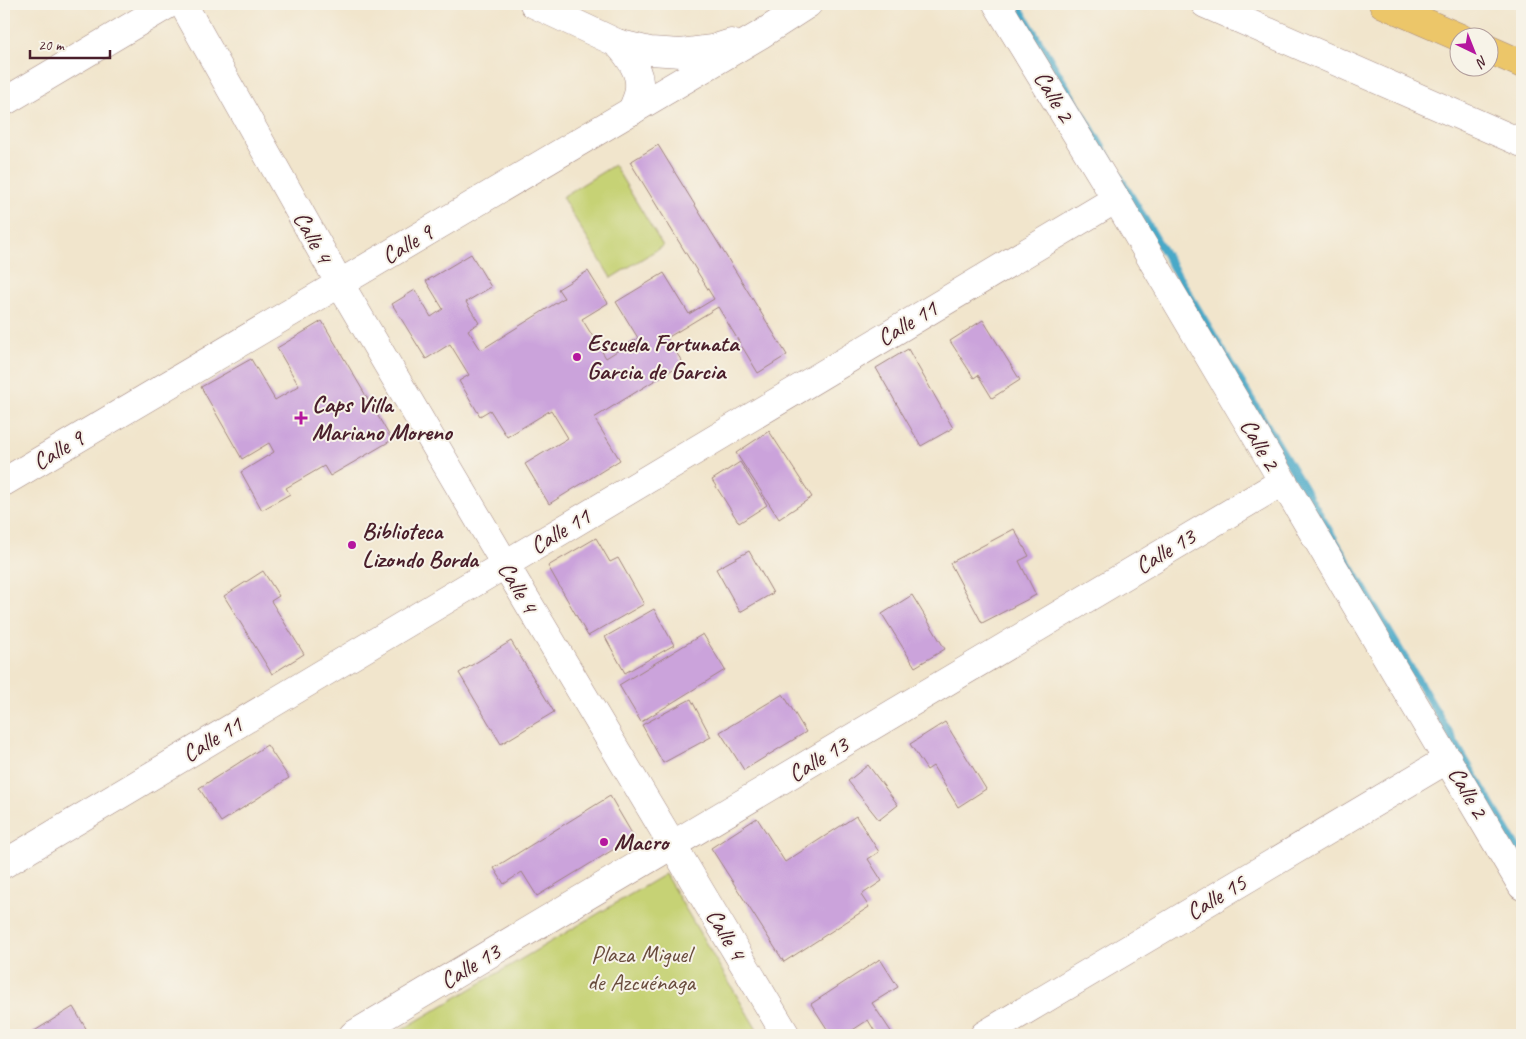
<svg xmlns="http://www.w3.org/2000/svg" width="1526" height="1039" viewBox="0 0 1526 1039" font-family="Caveat,sans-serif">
	<rect width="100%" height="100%" fill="#f7f3e8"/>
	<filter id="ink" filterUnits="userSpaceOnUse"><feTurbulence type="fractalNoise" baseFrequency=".02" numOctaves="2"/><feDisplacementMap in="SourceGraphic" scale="10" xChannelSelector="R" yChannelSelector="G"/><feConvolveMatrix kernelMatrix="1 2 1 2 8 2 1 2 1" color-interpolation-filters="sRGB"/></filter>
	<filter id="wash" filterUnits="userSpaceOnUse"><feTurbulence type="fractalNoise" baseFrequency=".0096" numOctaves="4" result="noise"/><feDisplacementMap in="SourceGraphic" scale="20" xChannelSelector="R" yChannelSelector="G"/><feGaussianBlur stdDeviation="1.12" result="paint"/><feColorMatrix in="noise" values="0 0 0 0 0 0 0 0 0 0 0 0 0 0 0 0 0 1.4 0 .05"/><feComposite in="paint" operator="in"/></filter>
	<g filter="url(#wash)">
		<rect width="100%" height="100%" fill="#f1e5cc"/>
		<g fill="#c6d274" stroke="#887850">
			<path d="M614,165L663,246L611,278L562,197Z"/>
			<path d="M665,874L760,1035H393Z"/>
		</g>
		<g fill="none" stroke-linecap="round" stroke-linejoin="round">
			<path stroke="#49a9c8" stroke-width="8" d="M1017,4L1522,856"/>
		</g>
		<g id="blocks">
			<g fill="#cba3db">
				<path d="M658,145L787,355L758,373L718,307L667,338L683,363L594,418L620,460L549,504L525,464L568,438L551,410L507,437L490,410L480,416L459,381L469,375L450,344L426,359L392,304L415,290L431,317L443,309L426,281L471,254L491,287L466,302L479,323L468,330L481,350L564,298L558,289L588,271L608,303L582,319L606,358L638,338L616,302L664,273L689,314L714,299L630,162Z"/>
				<path d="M983,320L1020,380L992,398L978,375L974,378L950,341Z"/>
				<path d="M322,321L392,440L330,476L324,466L286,488L290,494L262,510L241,472L274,452L269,443L242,459L201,387L251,359L275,400L299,386L277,348Z"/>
				<path d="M908,349L953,428L921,446L876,368Z"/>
				<path d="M769,431L812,497L779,519L736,453Z"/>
				<path d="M740,462L767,505L739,523L712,480Z"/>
				<path d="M1014,529L1029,556L1019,561L1036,595L982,623L950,563Z"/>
				<path d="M596,538L610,562L618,558L644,604L588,636L548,566Z"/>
				<path d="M749,551L773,593L740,612L716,569Z"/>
				<path d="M263,571L279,596L271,601L304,654L272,674L224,596Z"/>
				<path d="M912,595L945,649L915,667L882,614Z"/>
				<path d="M654,609L674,645L625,673L605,637Z"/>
				<path d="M703,634L725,670L641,722L619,685Z"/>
				<path d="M511,641L554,712L501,744L459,673Z"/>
				<path d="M783,694L806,732L744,770L720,732Z"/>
				<path d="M691,699L711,737L663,763L642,725Z"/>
				<path d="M945,722L986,789L958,807L933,766L927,770L910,744Z"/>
				<path d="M267,745L289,778L221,822L199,788Z"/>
				<path d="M868,765L898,805L879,820L848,781Z"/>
				<path d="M610,796L634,837L537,896L522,872L504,884L494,868Z"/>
				<path d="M856,816L879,852L868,859L882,881L861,895L869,907L784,962L711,848L757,818L785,862Z"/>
				<path d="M880,959L898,987L872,1003L892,1033L889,1035H877L868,1020L845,1035H831L811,1004Z"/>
				<path d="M73,1007L90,1035H28Z"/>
			</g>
		</g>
	</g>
	<g filter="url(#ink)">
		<use href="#blocks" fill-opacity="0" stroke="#9e827c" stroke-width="1"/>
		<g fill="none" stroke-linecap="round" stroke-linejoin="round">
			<defs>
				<g id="street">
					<path d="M183,4L340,284L505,564L786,1035"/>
					<path d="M534,4L617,43L650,51L681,53L712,49L731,43"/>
					<path d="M997,4L1116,199L1522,886"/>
					<path d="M1205,4L1522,143"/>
					<path d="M617,43C628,55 641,71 639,88C639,96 634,104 632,111"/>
					<path d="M4,102L169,4"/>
					<path d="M4,482L760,35L808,4"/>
					<path d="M4,864L1116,199"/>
					<path d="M353,1035L1282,482"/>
					<path d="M984,1035L1448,759"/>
				</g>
				<g id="highway">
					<path d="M1383,4L1461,38"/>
					<path d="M1488,49L1522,64"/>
				</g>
			</defs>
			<use href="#street" stroke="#9e827c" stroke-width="29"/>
			<use href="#highway" stroke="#9e827c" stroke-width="29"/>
			<use href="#street" stroke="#fff" stroke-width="28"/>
			<use href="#highway" stroke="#ecc669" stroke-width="28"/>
		</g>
	</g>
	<g fill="#b5179e" stroke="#f7f3e8" stroke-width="2">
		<circle cx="577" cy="357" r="5"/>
		<path d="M298.5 410.5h5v5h5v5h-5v5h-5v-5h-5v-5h5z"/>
		<circle cx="352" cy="545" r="5"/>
		<circle cx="604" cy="842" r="5"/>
	</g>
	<g text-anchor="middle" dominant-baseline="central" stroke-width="4" stroke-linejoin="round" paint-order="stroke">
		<g font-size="24" fill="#4a1f2b" stroke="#f7f3e8">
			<text transform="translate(1054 96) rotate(59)">Calle 2</text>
			<text transform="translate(313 237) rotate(61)">Calle 4</text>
			<text transform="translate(407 244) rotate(-31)">Calle 9</text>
			<text transform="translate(907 323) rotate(-31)">Calle 11</text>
			<text transform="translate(1260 444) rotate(60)">Calle 2</text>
			<text transform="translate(58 450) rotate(-31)">Calle 9</text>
			<text transform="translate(560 531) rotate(-31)">Calle 11</text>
			<text transform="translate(1165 551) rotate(-31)">Calle 13</text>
			<text transform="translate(518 587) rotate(59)">Calle 4</text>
			<text transform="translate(212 739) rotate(-31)">Calle 11</text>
			<text transform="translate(818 759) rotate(-31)">Calle 13</text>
			<text transform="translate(1468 792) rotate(60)">Calle 2</text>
			<text transform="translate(1216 897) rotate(-31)">Calle 15</text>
			<text transform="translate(726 934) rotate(59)">Calle 4</text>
			<text transform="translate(470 966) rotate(-31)">Calle 13</text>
		</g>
		<g font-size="24" font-weight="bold" fill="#4a1f2b" stroke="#f7f3e8" text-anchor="start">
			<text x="587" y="343">Escuela Fortunata<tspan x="587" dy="28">Garcia de Garcia</tspan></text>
			<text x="312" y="404">Caps Villa<tspan x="312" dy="28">Mariano Moreno</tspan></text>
			<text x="362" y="531">Biblioteca<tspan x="362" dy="28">Lizondo Borda</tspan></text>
			<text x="614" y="842">Macro</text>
		</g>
		<g font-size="24" fill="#694c3d" stroke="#f7f3e8">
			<text x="641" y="954">Plaza Miguel<tspan x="641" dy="28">de Azcuénaga</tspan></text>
		</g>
	</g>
	<rect width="1526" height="1039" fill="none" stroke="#f7f3e8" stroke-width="20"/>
	<g transform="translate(1474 52) rotate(137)"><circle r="24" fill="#f7f3e8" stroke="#b29e9c"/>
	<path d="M0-4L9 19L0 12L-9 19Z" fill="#b5179e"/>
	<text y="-8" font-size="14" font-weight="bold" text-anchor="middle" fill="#4a1f2b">N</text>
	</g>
	<path d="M30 50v8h80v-8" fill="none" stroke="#4a1f2b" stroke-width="2.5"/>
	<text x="38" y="50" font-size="15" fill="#4a1f2b" stroke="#f7f3e8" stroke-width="4" paint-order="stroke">20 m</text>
</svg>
